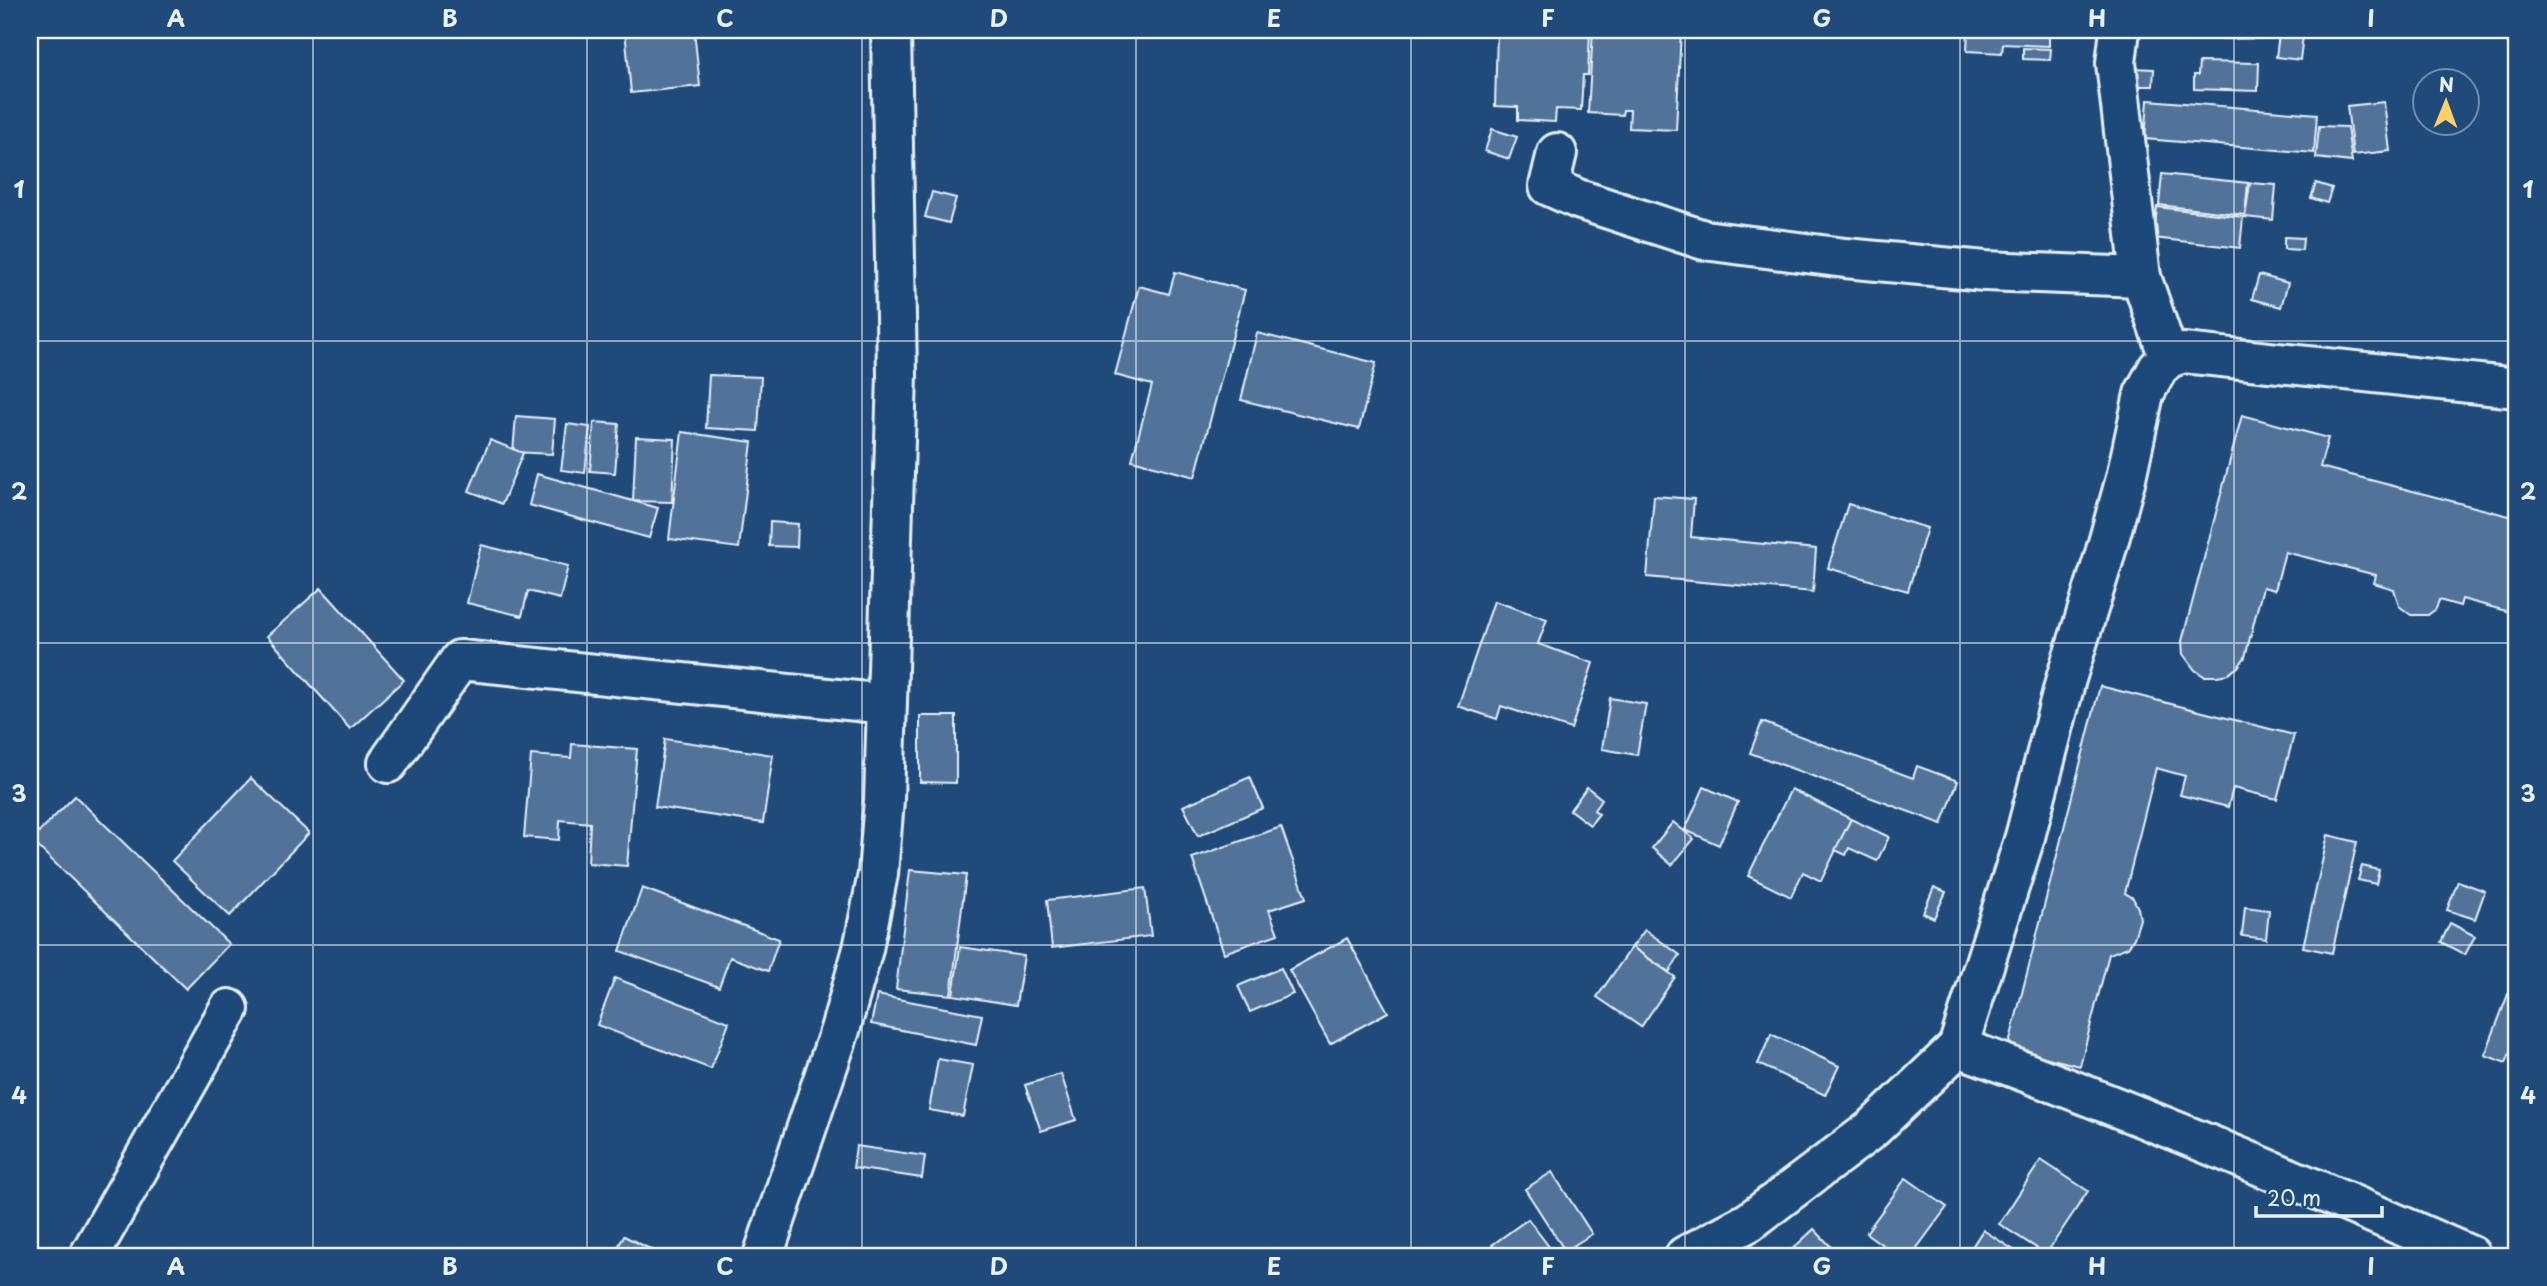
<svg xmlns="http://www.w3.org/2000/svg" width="2547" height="1286" viewBox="0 0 2547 1286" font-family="'Playpen Sans',sans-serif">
	<rect width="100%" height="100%" fill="#1f4a7a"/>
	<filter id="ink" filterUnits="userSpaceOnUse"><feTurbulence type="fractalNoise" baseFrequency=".0143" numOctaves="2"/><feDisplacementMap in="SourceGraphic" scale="14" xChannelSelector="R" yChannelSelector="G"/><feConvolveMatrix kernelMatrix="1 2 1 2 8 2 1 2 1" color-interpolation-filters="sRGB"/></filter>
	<g filter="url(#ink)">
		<g fill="#517399" stroke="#e8f1f8" stroke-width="2">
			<path d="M625,30H694L700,86L631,93Z"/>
			<path d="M1497,30H1590L1588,75H1583L1581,110L1556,109L1555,122L1518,120V107L1495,106Z"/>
			<path d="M1593,30H1681L1676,130L1629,128L1630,110H1623L1622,115L1588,113Z"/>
			<path d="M1968,30H2049V46L2003,44L2002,53L1967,51Z"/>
			<path d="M2217,30H2276V38L2217,39Z"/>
			<path d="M2279,34L2303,36L2300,60L2276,57Z"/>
			<path d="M2023,48L2051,49L2050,60L2023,59Z"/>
			<path d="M2199,62L2259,63L2258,91L2194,89V75H2198Z"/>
			<path d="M2132,68L2154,69L2153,86H2132Z"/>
			<path d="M2148,100L2317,114L2314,153L2145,139Z"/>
			<path d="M2384,102L2390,151L2353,155L2347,106Z"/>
			<path d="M2319,126L2347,127L2352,162L2316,158Z"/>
			<path d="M1492,129L1517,137L1509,159L1485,151Z"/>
			<path d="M2162,174L2248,183L2245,215L2159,205Z"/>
			<path d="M2250,183L2276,185L2273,220L2245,217Z"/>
			<path d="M2316,183L2332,188L2327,203L2311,198Z"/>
			<path d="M932,192L956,198L949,223L925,217Z"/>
			<path d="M2157,207L2243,217L2240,248L2154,238Z"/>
			<path d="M2284,237L2303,238L2302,250L2284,249Z"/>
			<path d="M1175,272L1245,290L1195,477L1132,460L1152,385L1115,375L1139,286L1169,294Z"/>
			<path d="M2259,275L2288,283L2281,307L2252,299Z"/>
			<path d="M1257,333L1376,363L1359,429L1241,400Z"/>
			<path d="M709,375L761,377L758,431L706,428Z"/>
			<path d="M2242,415L2328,438L2320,467L2517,518V614L2462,599L2460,606L2439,600L2436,609L2428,615H2411L2399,606L2394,589L2374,583L2376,575L2285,552L2275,590L2263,587L2245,657L2238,667L2228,674L2217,676H2204L2195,670L2183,654L2182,641Z"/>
			<path d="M516,416L555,419L552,454L513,452Z"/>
			<path d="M594,422L619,424L615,473L590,471Z"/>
			<path d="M567,424L590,427L585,473L561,470Z"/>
			<path d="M682,432L752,442L739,548L669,539Z"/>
			<path d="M636,437L675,439L672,502L633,501Z"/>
			<path d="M490,440L523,453L502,504L469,491Z"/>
			<path d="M537,474L658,508L649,538L529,505Z"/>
			<path d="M1654,496L1694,499L1691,537L1816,549L1813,592L1647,577Z"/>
			<path d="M1848,504L1927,528L1908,591L1828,568Z"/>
			<path d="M770,522L798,524L797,547L769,546Z"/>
			<path d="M481,545L568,566L560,599L528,591L522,616L467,603Z"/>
			<path d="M321,588L404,680L350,729L267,636Z"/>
			<path d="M1494,601L1547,619L1538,644L1593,663L1571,729L1501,706L1497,719L1458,706Z"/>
			<path d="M2100,686L2294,735L2277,799L2233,788L2228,807L2180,795L2185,776L2156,768L2125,893L2133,898L2138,908L2140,919L2134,938L2128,947L2109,954L2080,1066L2008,1048Z"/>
			<path d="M1610,698L1646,704L1637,755L1602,749Z"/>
			<path d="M920,716H956V783L920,782Z"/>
			<path d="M1762,722L1913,778L1917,766L1958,781L1942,824L1750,753Z"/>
			<path d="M665,739L773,755L763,823L655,807Z"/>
			<path d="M572,744L637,749L627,866L588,863L590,823L560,820L559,840L524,837L531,755L571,758Z"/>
			<path d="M1250,777L1263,808L1198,836L1183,806Z"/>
			<path d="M251,778L309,833L230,916L172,861Z"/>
			<path d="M1587,787L1602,799L1594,810L1599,814L1590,825L1570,810Z"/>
			<path d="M1704,787L1738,802L1719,845L1685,830Z"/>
			<path d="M1791,789L1851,819L1821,881L1803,872L1791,897L1748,876Z"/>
			<path d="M75,796L229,944L186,989L31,840Z"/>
			<path d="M1851,819L1889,837L1877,861L1849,848L1846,855L1835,850Z"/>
			<path d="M1673,822L1694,839L1672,865L1652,848Z"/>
			<path d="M1281,827L1306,898L1269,910L1278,934L1224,953L1192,858Z"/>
			<path d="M2328,835L2357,842L2332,953L2303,947Z"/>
			<path d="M2362,866L2379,870L2376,884L2358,880Z"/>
			<path d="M910,870L966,875L951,995L896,989Z"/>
			<path d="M2458,881L2485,891L2475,919L2447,910Z"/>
			<path d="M1934,887L1946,892L1934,918L1923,913Z"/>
			<path d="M642,888L779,939L768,971L730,957L719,987L620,951Z"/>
			<path d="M1145,888L1151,936L1052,948L1047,900Z"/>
			<path d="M2245,907L2269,910L2266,939L2242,936Z"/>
			<path d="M2450,923L2475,936L2465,955L2441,942Z"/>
			<path d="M1645,930L1680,955L1669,972L1632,947Z"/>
			<path d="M1347,938L1388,1012L1330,1044L1289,970Z"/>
			<path d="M960,947L1024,956L1016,1005L953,995Z"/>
			<path d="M1632,947L1675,977L1641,1027L1597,997Z"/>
			<path d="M1281,968L1293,994L1250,1012L1238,986Z"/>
			<path d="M2516,973L2517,1034L2506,1063L2485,1055Z"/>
			<path d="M615,978L729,1022L711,1069L597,1025Z"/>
			<path d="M877,995L982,1015L976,1045L871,1024Z"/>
			<path d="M1771,1034L1839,1066L1825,1095L1758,1064Z"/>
			<path d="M938,1059L973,1065L963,1116L929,1110Z"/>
			<path d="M1061,1074L1076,1120L1041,1131L1025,1085Z"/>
			<path d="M856,1146L925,1156L922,1178L853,1168Z"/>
			<path d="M2041,1160L2088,1191L2046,1254L1999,1224Z"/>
			<path d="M1552,1172L1592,1234L1565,1251L1525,1189Z"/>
			<path d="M1906,1178L1947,1207L1911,1256H1898L1866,1233Z"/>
			<path d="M1528,1219L1556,1256H1501L1492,1245Z"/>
			<path d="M1814,1229L1840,1256H1785Z"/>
			<path d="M1983,1230L2023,1256H1966Z"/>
			<path d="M624,1236L664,1256H613Z"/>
		</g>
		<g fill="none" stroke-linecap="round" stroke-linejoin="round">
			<defs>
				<g id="minor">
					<path d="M2120,30L2116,63L2141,277L2169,358"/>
					<path d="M1557,153L1549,186L1578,199L1704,240L1845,258L1985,271L2141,277"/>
					<path d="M388,763L460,660L886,704"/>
					<path d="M1958,1047L2025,837L2066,679L2103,561L2126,478L2144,394L2158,368L2169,358L2184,353L2517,388"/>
					<path d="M89,1256L229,1009"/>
					<path d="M763,1256L840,1030L863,949L878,874L884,800L897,375L891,30"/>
					<path d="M1685,1256L1749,1222L1872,1129L1958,1047C2131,1110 2302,1182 2471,1256"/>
				</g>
			</defs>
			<use href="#minor" stroke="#e8f1f8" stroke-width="44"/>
			<use href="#minor" stroke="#1f4a7a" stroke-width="38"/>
		</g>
	</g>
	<path fill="none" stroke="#e8f1f8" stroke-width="2" stroke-opacity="0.55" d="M313,30V1256M587,30V1256M862,30V1256M1136,30V1256M1411,30V1256M1685,30V1256M1960,30V1256M2234,30V1256M30,341H2517M30,643H2517M30,945H2517"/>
	<rect width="2547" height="1286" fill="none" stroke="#1f4a7a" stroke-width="77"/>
	<g transform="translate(2446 102) rotate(1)"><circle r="33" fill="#1f4a7a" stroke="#6f8dac" stroke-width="2"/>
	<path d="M0-5L12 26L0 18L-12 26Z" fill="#ffd166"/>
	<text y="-10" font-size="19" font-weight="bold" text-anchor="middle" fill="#e8f1f8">N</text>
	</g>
	<path d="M2256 1206v10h126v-10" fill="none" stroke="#e8f1f8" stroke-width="3.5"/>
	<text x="2267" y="1206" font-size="21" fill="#e8f1f8" stroke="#1f4a7a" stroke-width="5" paint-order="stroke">20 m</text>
	<rect x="38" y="38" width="2470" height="1210" fill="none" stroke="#e8f1f8" stroke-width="2.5"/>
	<g font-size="23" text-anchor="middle" font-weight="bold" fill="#e8f1f8">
		<text x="176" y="27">A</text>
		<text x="450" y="27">B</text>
		<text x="725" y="27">C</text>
		<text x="999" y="27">D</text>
		<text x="1274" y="27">E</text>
		<text x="1548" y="27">F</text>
		<text x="1822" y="27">G</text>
		<text x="2097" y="27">H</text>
		<text x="2371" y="27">I</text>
		<text x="19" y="198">1</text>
		<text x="2528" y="198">1</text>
		<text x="19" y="500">2</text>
		<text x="2528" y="500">2</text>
		<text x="19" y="802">3</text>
		<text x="2528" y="802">3</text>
		<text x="19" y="1104">4</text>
		<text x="2528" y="1104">4</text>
		<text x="176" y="1275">A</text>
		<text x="450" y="1275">B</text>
		<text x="725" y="1275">C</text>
		<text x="999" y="1275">D</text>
		<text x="1274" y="1275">E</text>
		<text x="1548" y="1275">F</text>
		<text x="1822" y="1275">G</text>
		<text x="2097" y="1275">H</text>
		<text x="2371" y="1275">I</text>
	</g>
</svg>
